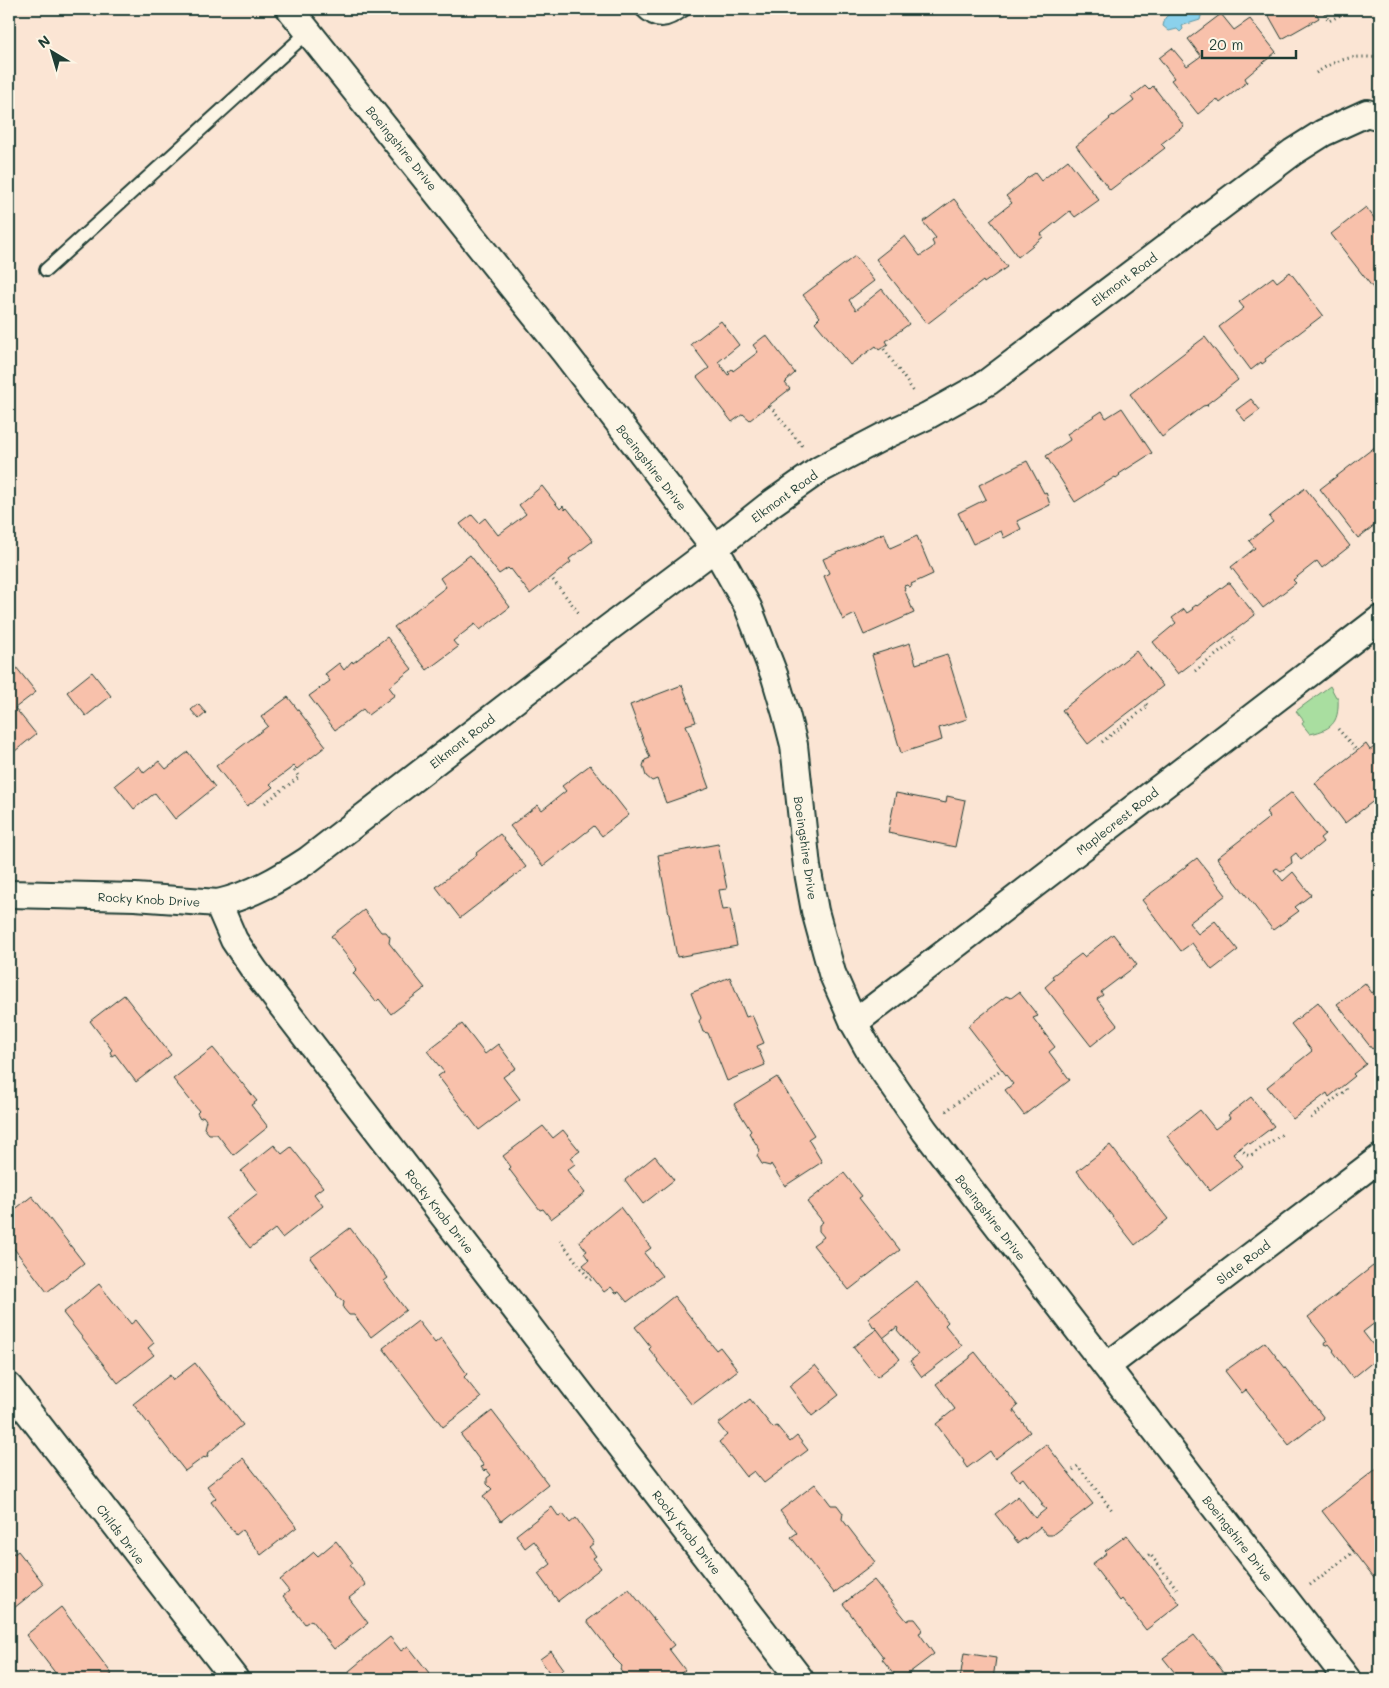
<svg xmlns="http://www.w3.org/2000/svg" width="1389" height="1688" viewBox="0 0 1389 1688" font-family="Mali,sans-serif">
	<rect width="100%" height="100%" fill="#fbe5d4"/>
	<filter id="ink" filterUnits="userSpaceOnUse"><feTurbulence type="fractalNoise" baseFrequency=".02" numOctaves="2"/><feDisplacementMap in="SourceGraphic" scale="10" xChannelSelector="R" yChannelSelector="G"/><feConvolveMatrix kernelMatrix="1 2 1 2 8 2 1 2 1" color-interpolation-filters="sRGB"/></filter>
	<g filter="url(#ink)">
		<path fill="#a9dea0" stroke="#648e6a" d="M1330,686L1336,697H1338C1339,720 1335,729 1310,734L1302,724L1304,721L1296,711Z"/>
		<path fill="#8bd1ec" stroke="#6096a2" d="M1174,9H1203L1200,20L1184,25L1182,26L1183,29L1180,32L1177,29L1169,31L1163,26L1165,18Z"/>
		<g fill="#f8c1ab" stroke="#1f3d34">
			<path d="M1265,9H1314L1319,18L1282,39Z"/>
			<path d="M1221,14L1234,30L1250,19L1276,52L1245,78L1247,82L1220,103L1217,99L1198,114L1171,80L1174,78L1159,58L1172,48L1187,66L1201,56L1188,39Z"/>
			<path d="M1145,86L1149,90L1153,86L1184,126L1161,144L1165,148L1110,190L1076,146L1110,119L1109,118L1113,115L1114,116L1134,101L1131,97Z"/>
			<path d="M1068,160L1099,200L1075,217L1070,211L1041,234L1043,237L1018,257L990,220L1012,203L1006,196L1024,182V181L1027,178L1035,173L1041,181Z"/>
			<path d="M954,199L1007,267L984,283L983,281L927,324L876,259L905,236L920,256L932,248L934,245L932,241L936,238L923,222Z"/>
			<path d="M1366,207L1380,226V297L1331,234Z"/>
			<path d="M855,256L874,281L849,300L856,310L882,289L909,324L886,341L888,344L879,350L876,346L850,365L815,322L820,317L803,295Z"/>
			<path d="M1290,272L1323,315L1265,359L1266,361L1262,364L1261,362L1251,370L1219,327L1244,308L1239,302L1273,277L1277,282Z"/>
			<path d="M721,321L739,345L718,362L728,375L730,374L728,372L732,369L733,371L758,352L753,345L766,335L795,373L786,381L787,382L785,383L790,389L750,420L743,414L732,422L697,377L709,368L691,344Z"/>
			<path d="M1205,337L1238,380L1207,404L1208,405L1203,406L1162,437L1130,394Z"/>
			<path d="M1251,399L1260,410L1245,421L1236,410Z"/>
			<path d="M1122,408L1152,453L1119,474L1120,475L1116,478L1115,477L1075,502L1046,456L1070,440L1067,434L1102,411L1106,418Z"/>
			<path d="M1380,443V521L1358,538L1320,489Z"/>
			<path d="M1027,461L1044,493L1046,492L1050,505L1017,521L1021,529L1004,538L1001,531L973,544L958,513L986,499L979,485Z"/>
			<path d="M542,486L560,509L563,506L565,510L567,508L593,541L569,559L571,562L530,594L511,569L510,570L508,568L499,574L460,524L472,515L479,523L485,518L498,535L526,514L519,505Z"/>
			<path d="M1305,488L1350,546L1322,568L1317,561L1293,580L1296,583L1263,608L1231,567L1255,548L1249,541L1273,522L1269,517Z"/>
			<path d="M884,533L890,548L917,536L933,574L911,584L912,586L909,587L907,585L904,586L905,589H904L914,613L864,635L855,614L843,620L824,576L829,573L823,559Z"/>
			<path d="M470,555L510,607L480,630L475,624L453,641L458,647L427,670L394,627L446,587L440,578Z"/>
			<path d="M1228,583H1230L1255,615L1178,674L1153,642L1176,623L1172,618L1184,609L1187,613L1193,609L1192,608L1196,605L1197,606Z"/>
			<path d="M387,637L412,669L389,687L395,695L368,715L363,709L335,730L309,696L330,681L325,674L339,663L344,670L352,661L353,663Z"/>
			<path d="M910,643L916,664L947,654L967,719L939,728L942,740L901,753L872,655Z"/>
			<path d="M1136,651L1163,686L1088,744L1062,710Z"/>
			<path d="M12,662L36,692L15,708L36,734L9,756V665Z"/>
			<path d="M92,672L111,696L86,716L67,692Z"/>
			<path d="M682,685L696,722L686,725L709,788L666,803L657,779L652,781L646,776L643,766L645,760L650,758L630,705Z"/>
			<path d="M288,697L326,746L297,769L294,766L270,784L273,787L247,806L216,766L268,726L261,717Z"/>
			<path d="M198,704L206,713L199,719L191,710Z"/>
			<path d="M1380,743V796L1345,823L1315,783L1366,744L1370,750Z"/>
			<path d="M188,752L215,787L175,819L155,793L134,809L115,785L139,766L144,773L159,761L166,769Z"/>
			<path d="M590,765L629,815L602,836L594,826L543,866L510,826L538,805L542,810L566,791L562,786Z"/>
			<path d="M1292,792L1325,834L1320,838L1323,842L1301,860L1296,853L1291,857L1292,863L1281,871L1277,868L1274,870L1283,881L1293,872L1311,895L1295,907L1299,911L1273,930L1217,858L1270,817L1266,812Z"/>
			<path d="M896,793L946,803L947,796L965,800L955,847L888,833Z"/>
			<path d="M500,834L526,867L460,918L436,887L477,855L476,853Z"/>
			<path d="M718,844L727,889L719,890L723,910L730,909L737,946L677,957L658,855Z"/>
			<path d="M1197,858L1226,895L1189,923L1198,934L1215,921L1238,950L1212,970L1192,943L1181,951L1142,900Z"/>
			<path d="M364,910L381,932H386L390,937L389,943L425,988L391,1014L379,999L376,1002L353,973L357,969L331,936Z"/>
			<path d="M1113,934L1137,965L1101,992L1103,995L1097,999L1117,1025L1091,1046L1045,987L1054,979L1052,976L1081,954L1084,957Z"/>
			<path d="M730,977L746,1017L752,1015L764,1043L757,1046L765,1065L727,1081L708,1033L703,1032L699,1021L701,1018L691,993Z"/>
			<path d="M1365,983L1372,993L1380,986V1043L1372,1049L1337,1004Z"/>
			<path d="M1019,992L1038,1016L1033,1018L1055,1047L1049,1052L1070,1080L1024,1115L1005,1090L1013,1084L968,1026L1006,996L1011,998Z"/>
			<path d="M124,995L171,1055L136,1082L115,1054L112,1056L110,1052L112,1050L90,1021Z"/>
			<path d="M1318,1002L1366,1064L1353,1074L1355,1076L1329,1097L1327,1093L1293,1119L1267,1087L1312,1051L1291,1024Z"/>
			<path d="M462,1024L485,1054L498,1044L516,1068L503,1077L520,1099L479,1130L438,1076L444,1072L427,1051Z"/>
			<path d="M213,1048L257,1101L251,1105L268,1127L233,1155L217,1134H209L204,1128L206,1120L203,1116L200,1118L197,1113L199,1111L173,1079Z"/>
			<path d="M777,1077L814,1135L808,1139L822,1162L785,1186L771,1164L770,1166L762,1164L757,1156L760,1150L749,1133L751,1131L734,1104Z"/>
			<path d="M1251,1097L1274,1126L1250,1144L1248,1142L1233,1154L1243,1166L1210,1191L1167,1136L1200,1110L1215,1129L1230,1118L1228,1115Z"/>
			<path d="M543,1126L553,1138L563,1130L580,1151L570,1158L575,1164L567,1170L585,1193L551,1219L543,1209L540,1210L509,1169L511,1167L503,1156Z"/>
			<path d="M274,1145L282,1154L291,1147L323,1187L314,1194L323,1206L282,1238L275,1229L250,1248L226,1218L258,1193L241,1171Z"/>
			<path d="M1110,1145L1168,1219L1135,1245L1077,1171Z"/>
			<path d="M655,1156L674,1180L643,1204L625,1180Z"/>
			<path d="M844,1173L862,1196L859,1198L900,1250L849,1290L813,1245L824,1237L819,1231V1225L823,1222L807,1202Z"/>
			<path d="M32,1196L84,1263L47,1292L9,1242V1214Z"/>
			<path d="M620,1207L651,1248L644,1253L662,1276L627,1302L619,1292L616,1293L611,1287L604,1292L583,1265L589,1260L584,1253L587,1251L579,1241Z"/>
			<path d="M350,1228L388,1278L384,1281L406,1310L371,1337L354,1315H349L343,1308L344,1302L336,1295L337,1294L310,1258Z"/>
			<path d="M1373,1266L1380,1275V1319L1363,1332L1380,1354V1356L1353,1378L1333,1351L1334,1350L1329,1344L1326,1346L1325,1344L1327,1341L1308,1317Z"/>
			<path d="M917,1281L948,1322L945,1325L962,1346L922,1377L910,1361L918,1355L897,1330L898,1329L897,1327L883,1338L875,1327L874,1328L868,1318Z"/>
			<path d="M99,1284L131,1324L136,1320L154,1343L148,1348L154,1355L118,1383L63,1313Z"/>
			<path d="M674,1296L716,1350L720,1347L738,1370L692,1405L657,1361L658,1360L649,1349L651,1347L635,1327Z"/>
			<path d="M418,1321L435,1343L441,1338L467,1374L464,1377L481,1398L443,1427L383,1348Z"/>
			<path d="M877,1329L900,1359L877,1377L853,1347Z"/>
			<path d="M1265,1342L1324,1418L1289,1445L1246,1390L1242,1393L1225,1371Z"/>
			<path d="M975,1352L1018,1406L1013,1410L1030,1432L995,1459L990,1451L967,1468L963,1462L964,1461L936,1424L955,1409L936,1384L970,1358V1356Z"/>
			<path d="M195,1363L243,1425L221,1442L207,1454L208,1456L205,1458L204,1457L185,1471L133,1404L170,1375L173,1380Z"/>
			<path d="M815,1365L839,1395L812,1416L789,1386Z"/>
			<path d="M750,1399L773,1428L777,1426L790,1442L797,1436L808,1450L764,1483L754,1471L746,1477L719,1442L727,1435L718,1424Z"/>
			<path d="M492,1411L548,1484L501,1521L483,1496L492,1489L487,1484V1478L491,1475L486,1469L484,1471L481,1467L484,1466L461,1435Z"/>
			<path d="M1046,1444L1093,1504L1052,1535H1047L1040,1527L1025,1539V1538L1018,1543L995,1514L1018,1496L1035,1518L1046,1509L1041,1505L1043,1504L1023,1478L1019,1481L1011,1471Z"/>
			<path d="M243,1458L297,1527L261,1555L242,1530L236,1535L211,1502L216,1498L207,1486Z"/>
			<path d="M1380,1466V1586L1322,1511Z"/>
			<path d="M815,1484L831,1505H837L843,1513L842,1519L875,1562L834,1593L791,1537L797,1533L780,1511Z"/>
			<path d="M552,1507L559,1517L563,1514L570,1523L576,1518L594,1543L589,1547L596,1556L593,1558L601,1568L558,1601L538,1574L551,1564L534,1541L525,1548L516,1535Z"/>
			<path d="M1127,1535L1180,1604L1146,1630L1122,1599L1120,1601L1092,1564L1107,1553L1105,1551Z"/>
			<path d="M336,1541L353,1563L350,1565L366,1585L349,1598L368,1623L334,1649L311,1620L305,1624L283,1596L289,1591L280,1580L314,1552L318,1556Z"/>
			<path d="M9,1547L14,1554L18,1551L44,1584L9,1612Z"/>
			<path d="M874,1580L907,1621L910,1619H915L922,1628L921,1632L919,1633L934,1654L901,1679H898L882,1659L884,1658L843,1604Z"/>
			<path d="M629,1589L674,1645L669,1649L685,1670L673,1679H632L626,1677L620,1670L622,1666L613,1657L614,1656L587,1621Z"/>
			<path d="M61,1607L112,1674L105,1679H60L26,1635Z"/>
			<path d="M1194,1635L1229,1679H1180L1163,1658Z"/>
			<path d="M390,1637L401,1651L408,1646L433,1678L355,1679L349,1671Z"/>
			<path d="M551,1651L564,1669L553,1678L540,1659Z"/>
			<path d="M964,1653L996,1658L993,1679H960Z"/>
		</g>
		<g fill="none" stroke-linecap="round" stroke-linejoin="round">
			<defs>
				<g id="service">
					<path d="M641,9C657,26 668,21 685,9"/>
					<path d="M46,270L308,32"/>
				</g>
				<g id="minor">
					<path d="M290,9L565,353L715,548L748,607L775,677L786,714L794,745L807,867L815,911L832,973L854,1023L870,1052L925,1131L1347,1679"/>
					<path d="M9,894L135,897L218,903L234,940L255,971L800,1679"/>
					<path d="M218,903C252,895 279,879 308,860L598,636L715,548L768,506L819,470L884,436L927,416L988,382L1293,152L1323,133L1367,113L1380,117"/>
					<path d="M854,1023L1380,619"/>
					<path d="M1107,1366L1380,1158"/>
					<path d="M9,1387L235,1679"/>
				</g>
			</defs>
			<use href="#service" stroke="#1f3d34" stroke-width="16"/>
			<use href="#minor" stroke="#1f3d34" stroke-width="30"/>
			<g stroke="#1f3d34" stroke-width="3" stroke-dasharray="1 4" stroke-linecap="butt">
				<path d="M1322,9L1329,21L1352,9"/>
				<path d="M1316,73C1338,58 1354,55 1380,58"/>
				<path d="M1375,154L1380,157"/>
				<path d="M884,349L914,392"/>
				<path d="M770,406L803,447"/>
				<path d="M553,580L579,613"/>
				<path d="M1195,671L1236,640L1233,637"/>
				<path d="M1338,729L1357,751"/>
				<path d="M1102,742L1148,706L1145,703"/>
				<path d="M265,803L299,777L292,767"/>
				<path d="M946,1111L999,1071"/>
				<path d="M1311,1118L1346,1090L1343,1086"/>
				<path d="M1240,1148L1247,1155L1250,1156L1284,1133"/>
				<path d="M560,1240L590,1280L593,1278"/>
				<path d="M1069,1473L1078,1466L1112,1510"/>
				<path d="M1144,1558L1150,1554L1177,1589"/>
				<path d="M1310,1585L1351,1554"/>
			</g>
			<use href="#service" stroke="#fcf5e5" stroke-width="12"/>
			<use href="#minor" stroke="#fcf5e5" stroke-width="26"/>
		</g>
	</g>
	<g text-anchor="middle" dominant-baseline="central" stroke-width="4" stroke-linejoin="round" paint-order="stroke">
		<g font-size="12" fill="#1f3d34" stroke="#fcf5e5">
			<text transform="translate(402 148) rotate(51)">Boeingshire Drive</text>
			<text transform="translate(1124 279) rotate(-37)">Elkmont Road</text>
			<text transform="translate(652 467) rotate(52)">Boeingshire Drive</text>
			<text transform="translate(784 496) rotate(-36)">Elkmont Road</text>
			<text transform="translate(462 741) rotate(-38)">Elkmont Road</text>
			<text transform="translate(1117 821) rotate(-38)">Maplecrest Road</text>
			<text transform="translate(806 848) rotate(82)">Boeingshire Drive</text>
			<text transform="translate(149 899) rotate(3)">Rocky Knob Drive</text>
			<text transform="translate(440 1211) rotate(52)">Rocky Knob Drive</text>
			<text transform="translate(991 1217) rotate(52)">Boeingshire Drive</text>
			<text transform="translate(1243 1262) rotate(-37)">Slate Road</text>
			<text transform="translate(687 1532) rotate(52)">Rocky Knob Drive</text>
			<text transform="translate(121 1534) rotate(53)">Childs Drive</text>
			<text transform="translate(1238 1538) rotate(52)">Boeingshire Drive</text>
		</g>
	</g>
	<rect width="1389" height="1688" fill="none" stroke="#fcf5e5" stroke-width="30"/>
	<rect x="15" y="15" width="1359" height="1658" fill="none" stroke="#1f3d34" stroke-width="2" filter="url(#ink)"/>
	<g transform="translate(52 52) rotate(322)" stroke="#fcf5e5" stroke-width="4" paint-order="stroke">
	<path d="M0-4L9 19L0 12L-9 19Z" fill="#1f3d34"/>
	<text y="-8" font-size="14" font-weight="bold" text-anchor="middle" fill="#1f3d34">N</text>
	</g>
	<path d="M1202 50v8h94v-8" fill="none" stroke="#1f3d34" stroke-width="2.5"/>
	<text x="1209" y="50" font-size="15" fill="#1f3d34" stroke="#fcf5e5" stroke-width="4" paint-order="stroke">20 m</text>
</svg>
